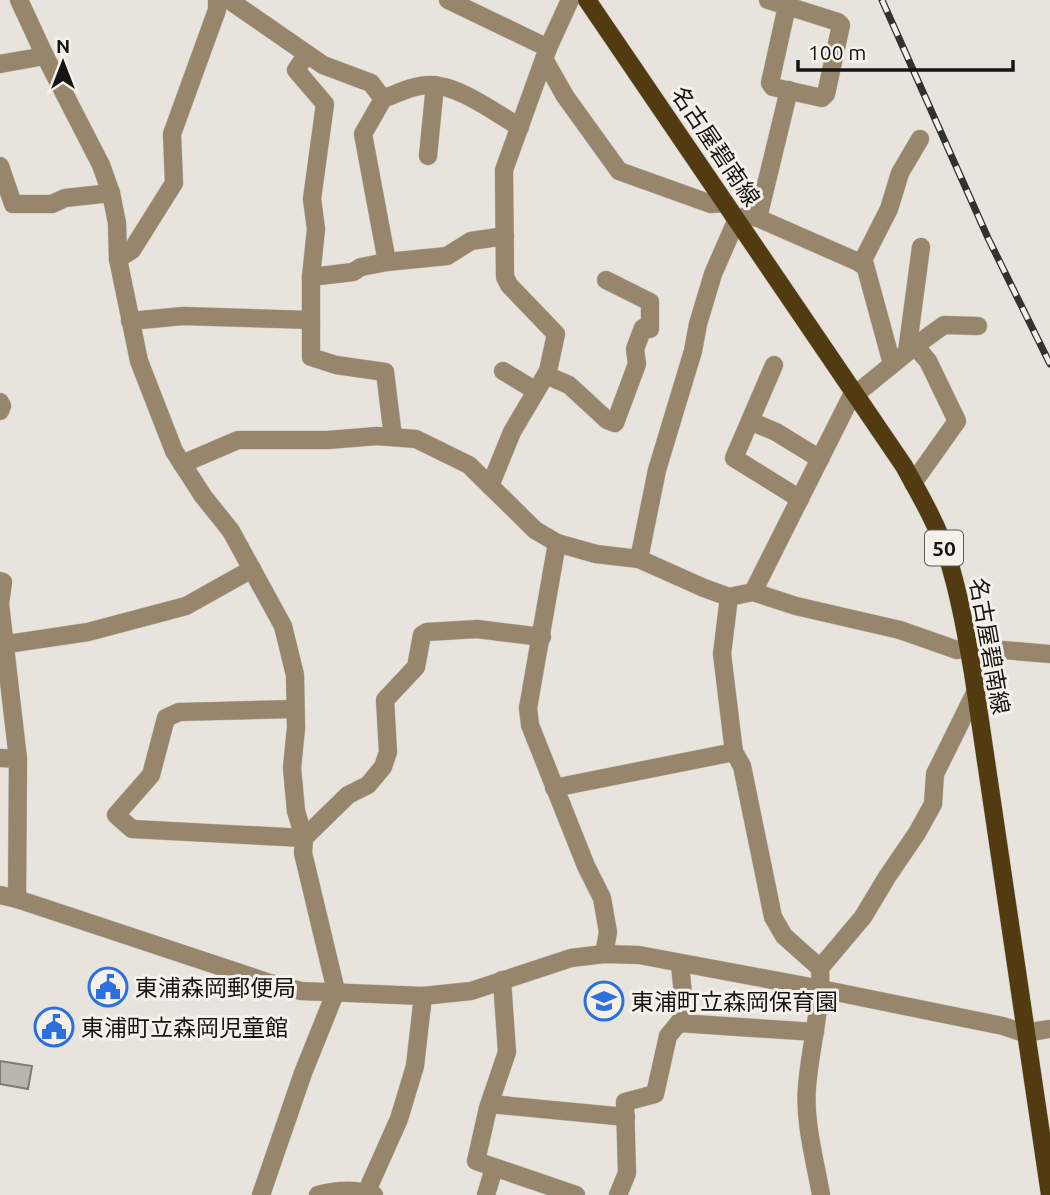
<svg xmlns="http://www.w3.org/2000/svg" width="1050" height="1195" viewBox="0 0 1050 1195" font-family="Ubuntu,'Noto Sans JP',sans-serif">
	<rect width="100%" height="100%" fill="#e8e3dd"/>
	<path fill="#b9b5af" stroke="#7f7b75" stroke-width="2" d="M0,1061L32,1066L28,1089L0,1084Z"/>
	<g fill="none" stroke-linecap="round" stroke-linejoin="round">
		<defs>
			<g id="minor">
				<path d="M19,0L45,56L101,165L111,193L117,223L118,259L139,361L174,451L203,496L231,531L283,626L295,675L296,728L292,768L296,811L304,838L303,853L336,991L303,1073L261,1195"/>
				<path d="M229,0L323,65L371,83L383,99"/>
				<path d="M448,0L548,48"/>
				<path d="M768,0L838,22L841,25L826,94L822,98L773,87L770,83L787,6"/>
				<path d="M307,54L296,70L325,104L312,199L316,229L311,277V357L336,365L385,372L393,437"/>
				<path d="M544,59L565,96L619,171L711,204L725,203"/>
				<path d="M0,64L45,56"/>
				<path d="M428,156L435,85"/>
				<path d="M0,166L13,204H52L65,198L111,193"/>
				<path d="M758,218L865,265L892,364"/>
				<path d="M118,259L132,250L174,183L172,134L217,10V0"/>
				<path d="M387,262L363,134L383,99C398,93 414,85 430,85C459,85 495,113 520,127"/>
				<path d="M861,264L889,209L900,173L920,139"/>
				<path d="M311,277L353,272L361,267L387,262L447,256L471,241L505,236"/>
				<path d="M130,321L183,316L311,320"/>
				<path d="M907,352L921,247"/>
				<path d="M774,365L734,458L800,499"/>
				<path d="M503,371L536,391"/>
				<path d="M546,375L569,385L607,420L615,423L637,364L635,349L643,328L650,329V302L606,280"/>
				<path d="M856,394L915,346L944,325L978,326"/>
				<path d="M0,402L2,406L0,411"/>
				<path d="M750,421L776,432L820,459"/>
				<path d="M182,464L238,440H328L377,436L416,439L469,465L535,530L557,543L596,554L639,559L704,588L729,597L753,592L796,606L900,630L957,650L968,647"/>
				<path d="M913,483L957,421L928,361L915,346"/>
				<path d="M490,486L512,432L548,371L556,334L509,285L505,277L504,170L548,48L570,0"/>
				<path d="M557,543L528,708L530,725L586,866L602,898L608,932L604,954"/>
				<path d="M639,559L657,470L693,351L698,324L713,274L737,219L747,216L758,218L789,90"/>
				<path d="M0,581L3,582L0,604L18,759L17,899"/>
				<path d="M753,592L854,391"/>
				<path d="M729,597L722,654L734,752L742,766L773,917L784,936L820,968"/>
				<path d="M0,645L88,632L186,606L252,569"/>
				<path d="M295,709L179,712L166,718L151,775L116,815L132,829L304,838L348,795L368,785L383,767L388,752L385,700L416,667L422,635L427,632L477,629L542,637"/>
				<path d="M0,758L18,759"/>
				<path d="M554,788L734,752"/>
				<path d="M502,980L507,1052L488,1108L476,1161L576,1195"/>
				<path d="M679,1023L815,1032"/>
				<path d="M1024,1033L1050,1029"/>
				<path d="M490,1104L626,1117"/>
				<path d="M366,1193L399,1119L415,1066L423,996"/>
				<path d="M318,1195C336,1190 356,1189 374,1195"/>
				<path d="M486,1195L494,1168"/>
				<path d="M618,1195L627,1173L625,1102L655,1094L668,1036L682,1019L684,1005L680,964"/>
				<path d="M821,1195C815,1160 804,1122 807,1087C810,1047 822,1008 820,968L863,917L887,877L917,833L933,804L935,774L975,693"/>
			</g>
			<g id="tertiary">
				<path d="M968,647L1050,654"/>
				<path d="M0,895L17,899L270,983L301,991L423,996L471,991L571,958L604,954L639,955L821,989L1003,1026L1024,1033"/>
			</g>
			<path id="primary" d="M587,0L904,466C920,495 937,524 947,555C959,593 966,633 973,673L1050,1195"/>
		</defs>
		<use href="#minor" stroke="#c2beb8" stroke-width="19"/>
		<use href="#tertiary" stroke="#c2beb8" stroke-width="19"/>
		<use href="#primary" stroke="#c2beb8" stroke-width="19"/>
		<use href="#minor" stroke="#97866b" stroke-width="18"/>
		<use href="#tertiary" stroke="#97866b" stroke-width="18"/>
		<use href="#primary" stroke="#523b10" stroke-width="18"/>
		<defs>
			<path id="rail" d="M882,0L988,238L1050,364"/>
		</defs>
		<use href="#rail" stroke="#33322e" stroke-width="7"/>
		<use href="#rail" stroke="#f5f1ea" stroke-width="4.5" stroke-dasharray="13" stroke-linecap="butt"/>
	</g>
	<defs>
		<symbol id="civic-ring" viewBox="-11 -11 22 22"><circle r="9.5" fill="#f5f1ea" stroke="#2c70dd" stroke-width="1.5"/><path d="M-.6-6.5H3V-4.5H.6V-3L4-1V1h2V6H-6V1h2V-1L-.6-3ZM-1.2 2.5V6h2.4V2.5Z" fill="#2c70dd"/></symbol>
		<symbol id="school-ring" viewBox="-11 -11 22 22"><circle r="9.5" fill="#f5f1ea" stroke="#2c70dd" stroke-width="1.5"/><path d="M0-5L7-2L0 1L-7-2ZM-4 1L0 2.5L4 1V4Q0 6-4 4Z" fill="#2c70dd"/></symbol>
	</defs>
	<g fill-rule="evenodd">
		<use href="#civic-ring" x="86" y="965" width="44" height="44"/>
		<use href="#school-ring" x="582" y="979" width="44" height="44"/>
		<use href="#civic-ring" x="32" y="1005" width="44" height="44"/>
	</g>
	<g text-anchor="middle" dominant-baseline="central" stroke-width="6" stroke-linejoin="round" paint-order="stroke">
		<rect fill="#f5f1ea" stroke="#595753" stroke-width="2" x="925" y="530.5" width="38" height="35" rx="5"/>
		<g font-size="21" font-weight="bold" fill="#161512">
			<text x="944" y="548">50</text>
		</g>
		<g font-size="23" fill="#161512" stroke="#f5f1ea">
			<text transform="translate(716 146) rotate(56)">名古屋碧南線</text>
			<text transform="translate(990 646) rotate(80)">名古屋碧南線</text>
		</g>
		<g font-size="23" fill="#161512" stroke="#f5f1ea" text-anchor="start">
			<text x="135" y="987">東浦森岡郵便局</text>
			<text x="631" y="1001">東浦町立森岡保育園</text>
			<text x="81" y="1027">東浦町立森岡児童館</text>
		</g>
	</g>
	<g transform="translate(63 63)" stroke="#f5f1ea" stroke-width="5" paint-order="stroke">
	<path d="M0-5L12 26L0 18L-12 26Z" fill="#161512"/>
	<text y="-10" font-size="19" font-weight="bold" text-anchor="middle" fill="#161512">N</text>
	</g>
	<path d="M798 60v10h215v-10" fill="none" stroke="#161512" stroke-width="3.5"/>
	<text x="808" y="60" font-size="21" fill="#161512" stroke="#f5f1ea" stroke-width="5" paint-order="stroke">100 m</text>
</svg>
